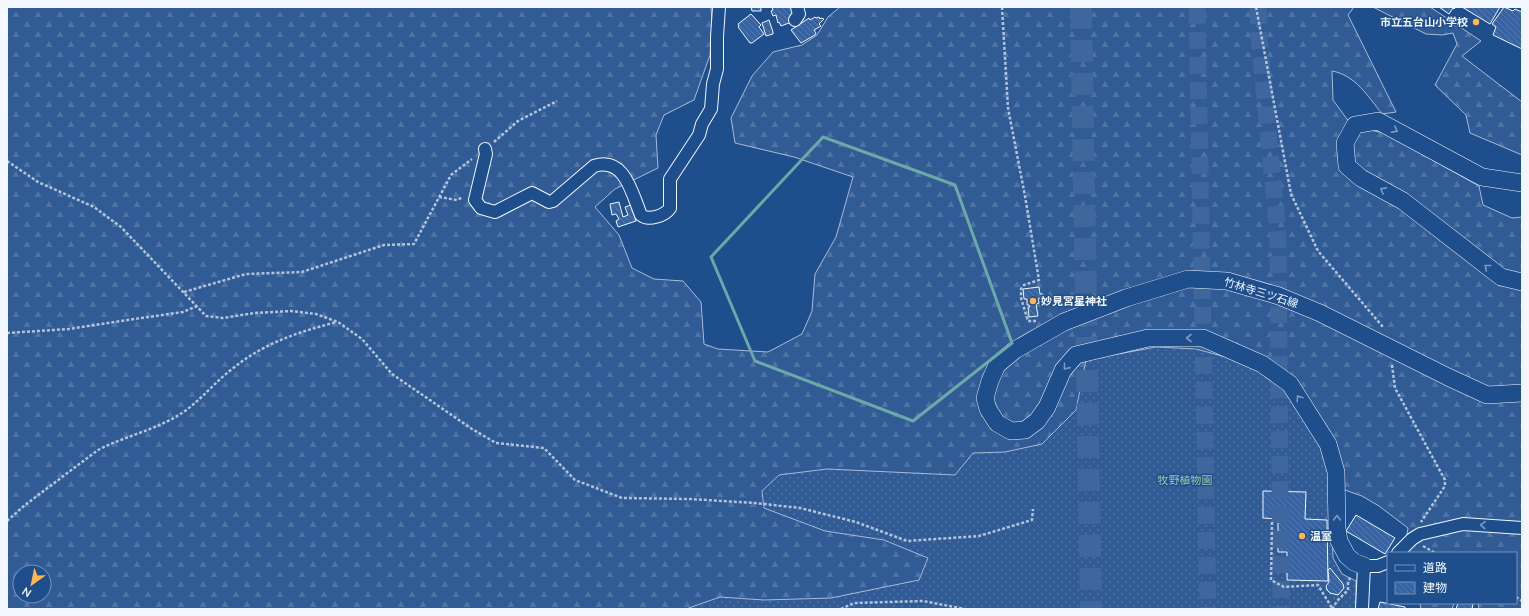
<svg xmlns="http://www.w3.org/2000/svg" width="1529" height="616" viewBox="0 0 1529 616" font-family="'Nunito Sans','Noto Sans JP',sans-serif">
	<defs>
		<pattern id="forest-firs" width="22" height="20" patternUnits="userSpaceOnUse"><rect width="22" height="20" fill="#305b95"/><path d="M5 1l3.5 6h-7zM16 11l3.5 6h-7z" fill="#4e73a5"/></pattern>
		<pattern id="garden-dots" width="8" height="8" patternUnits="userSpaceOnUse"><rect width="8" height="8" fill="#305b95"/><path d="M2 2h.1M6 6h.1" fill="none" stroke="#4e73a5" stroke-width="1.8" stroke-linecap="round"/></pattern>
		<pattern id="building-back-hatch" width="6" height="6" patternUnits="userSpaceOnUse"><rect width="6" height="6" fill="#3563a3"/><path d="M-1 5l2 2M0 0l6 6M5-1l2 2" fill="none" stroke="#537ab1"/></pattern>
	</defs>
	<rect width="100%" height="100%" fill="#1f4e8c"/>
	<g fill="url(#forest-firs)" stroke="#a8bbd7" fill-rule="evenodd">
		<path d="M7,7H711L712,22L710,55L694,100L664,115L656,135L658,168L615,189L595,207L619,235L632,268L654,279L683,281L701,302L704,344L718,349L768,352L802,334L812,311L815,274L836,237L853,177L794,157L735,143L731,118L752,76L773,52L802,45L817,35L828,17L840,7H1354L1348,15L1396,112L1382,114C1368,96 1355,75 1332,71L1333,100L1352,126L1384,133L1479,186L1483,205L1512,218L1522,217V609H1479L1478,603H1516V553H1404L1408,528L1379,506L1362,496L1322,482L873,609H7ZM20,572H44V596H20Z"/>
		<path d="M1373,7H1430L1481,41L1462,56L1522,102V155L1470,133L1466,115L1435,85L1457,44L1453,33L1442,35L1426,34Z"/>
		<path d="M1420,603H1454L1452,609H1421Z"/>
	</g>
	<path fill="url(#garden-dots)" stroke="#a8bbd7" d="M1156,347L1196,349L1233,359L1267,375L1291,394L1329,462L1333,558L1342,574L1356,581V609H686L720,597L764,600L831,598L919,580L928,558L884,540L825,531L764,508L762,491L779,475L827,469L955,475L973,453L1005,452L1042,444L1076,410L1086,360Z"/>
	<g fill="url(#building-back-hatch)" stroke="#f2f6ff">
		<path d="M751,7H761V11H752Z"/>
		<path d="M772,7H792L795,15L793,20L789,23L781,26L779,22L778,23L776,15L773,16L771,11L773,10Z"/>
		<path d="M1439,7H1456L1454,9L1453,8L1449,14Z"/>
		<path d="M1462,7H1500L1490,24Z"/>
		<path d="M1504,7L1513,11L1515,9L1522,12V49L1493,35L1496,27L1492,24Z"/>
		<path d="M751,14L761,25L759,27L764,34L752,43H750L738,27L739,26L738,24Z"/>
		<path d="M815,17L816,18L819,17L820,19L821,18L824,19L819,24L821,26L814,30L816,33L815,35L801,43L791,30L809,18L810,20Z"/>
		<path d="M769,20L773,32V34L766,36L762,23Z"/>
		<path d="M619,202L623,217L628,215L625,207L631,205L636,221L618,227L616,221L619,219L616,214L612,215L610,204Z"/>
		<path d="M1039,287L1040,294H1043V296L1038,299L1039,303L1036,304L1038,316L1029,317L1028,307H1030L1029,305H1027V299H1024L1023,289Z"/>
		<path d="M1263,491L1306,492L1305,519L1327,520L1328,581L1287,580V552H1278V519L1263,518Z"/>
		<path d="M1356,515L1395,538L1385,554L1346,531Z"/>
		<path d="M1330,568L1343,584L1344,588L1338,595L1330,593L1327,590L1326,586L1329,582L1328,570Z"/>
		<path d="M1380,602L1405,607V609H1378Z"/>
		<path d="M1458,603H1468L1473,604L1472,609H1456Z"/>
	</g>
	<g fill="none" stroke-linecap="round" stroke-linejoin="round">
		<g stroke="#3f679d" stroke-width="17" stroke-dasharray="17 8" stroke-linecap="butt">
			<path d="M1197,7L1208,609"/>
			<path d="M1258,7L1259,38L1278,234L1281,609"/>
		</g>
		<path stroke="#3f679d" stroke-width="22" stroke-dasharray="22 11" stroke-linecap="butt" d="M1081,7L1091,609"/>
		<defs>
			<g id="minor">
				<path d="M795,20L799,14L797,7"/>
				<path d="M485,149L486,154L475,200L481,208L495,212L532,193L549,202L553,201L594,166C625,156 632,194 641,215C648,221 665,216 670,208V179L699,135L702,124L711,109L713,84L717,69V37L719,7"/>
				<path d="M1398,553L1412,539L1420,534L1463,524L1522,528"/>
				<path d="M1362,609L1364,566H1378L1388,562"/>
			</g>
			<g id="secondary">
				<path d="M1522,183L1482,177L1378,121L1355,125L1345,143L1347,166L1361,178L1403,201L1501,277L1522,282"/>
				<path d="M1364,566L1354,562L1347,556L1339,541L1337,528L1336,472L1328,444L1290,384L1262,364L1203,338H1148L1076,355L1063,370L1047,407L1037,421L1025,430L1011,431L997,423L988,409L985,398L990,381L997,365L1015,350L1064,322L1126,298L1188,279L1227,281L1279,296L1320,313L1448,377L1487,395L1522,393"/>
			</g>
		</defs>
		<use href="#minor" stroke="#f2f6ff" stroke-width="14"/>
		<use href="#secondary" stroke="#f2f6ff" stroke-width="18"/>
		<g stroke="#b3c4dc" stroke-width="2.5" stroke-dasharray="3 2" stroke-linecap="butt">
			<path d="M1002,7L1008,108L1025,196L1039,280L1024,285L1021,289V298L1028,321H1036"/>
			<path d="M1256,7L1291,194L1318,251L1383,327"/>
			<path d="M494,142L518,121L557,101"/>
			<path d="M7,161L38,182L94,207L121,227L206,316L223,318L255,313L291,311L316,314L338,322L362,339L392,374L472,429L496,443L544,448L575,480L622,498L690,499L755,503L800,508L856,522L907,541L979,536L1032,520L1033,509"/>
			<path d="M439,197L457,200L463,197"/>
			<path d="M184,292L246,274L302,272L384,245L414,244L451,175L472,159"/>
			<path d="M7,333L69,329L114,322L183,312L197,306"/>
			<path d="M1392,365L1395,388L1445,480V486L1421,522"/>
			<path d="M7,521L25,505L98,450C125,436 156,430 182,413C201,400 214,383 232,369C264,343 298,332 337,322"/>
			<path d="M1272,522L1271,580L1284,587L1318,585L1332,608"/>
			<path d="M1423,546L1435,553"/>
			<path d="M1516,597L1522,601"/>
			<path d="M841,609L854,603L923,601L965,609"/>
			<path d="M1332,609L1338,600L1348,590V582L1351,576"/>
		</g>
		<use href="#minor" stroke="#1f4e8c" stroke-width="12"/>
		<use href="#secondary" stroke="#1f4e8c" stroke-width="17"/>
	</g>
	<defs><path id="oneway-chevron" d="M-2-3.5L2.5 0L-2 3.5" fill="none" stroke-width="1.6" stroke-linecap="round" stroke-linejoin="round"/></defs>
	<g stroke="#7e9ac0">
		<use href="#oneway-chevron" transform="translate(1395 130) rotate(28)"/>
		<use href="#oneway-chevron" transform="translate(1383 190) rotate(-152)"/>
		<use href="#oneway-chevron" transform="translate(1487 267) rotate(-141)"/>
		<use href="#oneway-chevron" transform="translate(1189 338) rotate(-180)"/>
		<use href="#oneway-chevron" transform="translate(1066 367) rotate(129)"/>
		<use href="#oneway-chevron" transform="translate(1299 398) rotate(-123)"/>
		<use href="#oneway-chevron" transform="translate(1337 518) rotate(-90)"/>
		<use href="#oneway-chevron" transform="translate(1483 525) rotate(-176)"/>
	</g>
	<path fill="none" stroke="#6aa9a8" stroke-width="3" stroke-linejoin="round" d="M823,137L955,185L1012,343L913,421L755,361L711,257Z"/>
	<g fill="#ffb74d" stroke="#1f4e8c" stroke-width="1.5">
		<circle cx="1476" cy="22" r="4"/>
		<circle cx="1033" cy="301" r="4"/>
		<circle cx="1302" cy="536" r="4"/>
	</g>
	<g text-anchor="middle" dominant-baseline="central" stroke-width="3" stroke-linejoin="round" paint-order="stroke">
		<g font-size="11" font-weight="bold" fill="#f2f6ff" stroke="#1f4e8c" text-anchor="start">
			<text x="1468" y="22" text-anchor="end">市立五台山小学校</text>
			<text x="1041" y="301">妙見宮星神社</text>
			<text x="1310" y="536">温室</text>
		</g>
		<g font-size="11" fill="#f2f6ff" stroke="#1f4e8c">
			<text transform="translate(1261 293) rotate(17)">竹林寺三ツ石線</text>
		</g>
		<g font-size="11" fill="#97c8a6" stroke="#1f4e8c">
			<text x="1185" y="480">牧野植物園</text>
		</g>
	</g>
	<rect width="1529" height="616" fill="none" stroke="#f2f6ff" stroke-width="16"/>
	<rect x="1387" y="552" width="130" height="52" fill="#1f4e8c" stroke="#7391ba"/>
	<rect x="1395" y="565" width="20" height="6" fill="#1f4e8c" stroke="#7391ba"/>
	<text x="1423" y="572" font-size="12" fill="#f2f6ff">道路</text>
	<rect x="1395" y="582" width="20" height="12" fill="url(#building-back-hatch)" stroke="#7391ba"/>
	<text x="1423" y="592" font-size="12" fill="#f2f6ff">建物</text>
	<g transform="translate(32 584) rotate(213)"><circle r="19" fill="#1f4e8c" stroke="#7391ba"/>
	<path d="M0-3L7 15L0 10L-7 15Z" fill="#ffb74d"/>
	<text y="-6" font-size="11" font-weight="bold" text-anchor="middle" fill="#f2f6ff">N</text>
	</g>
</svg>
